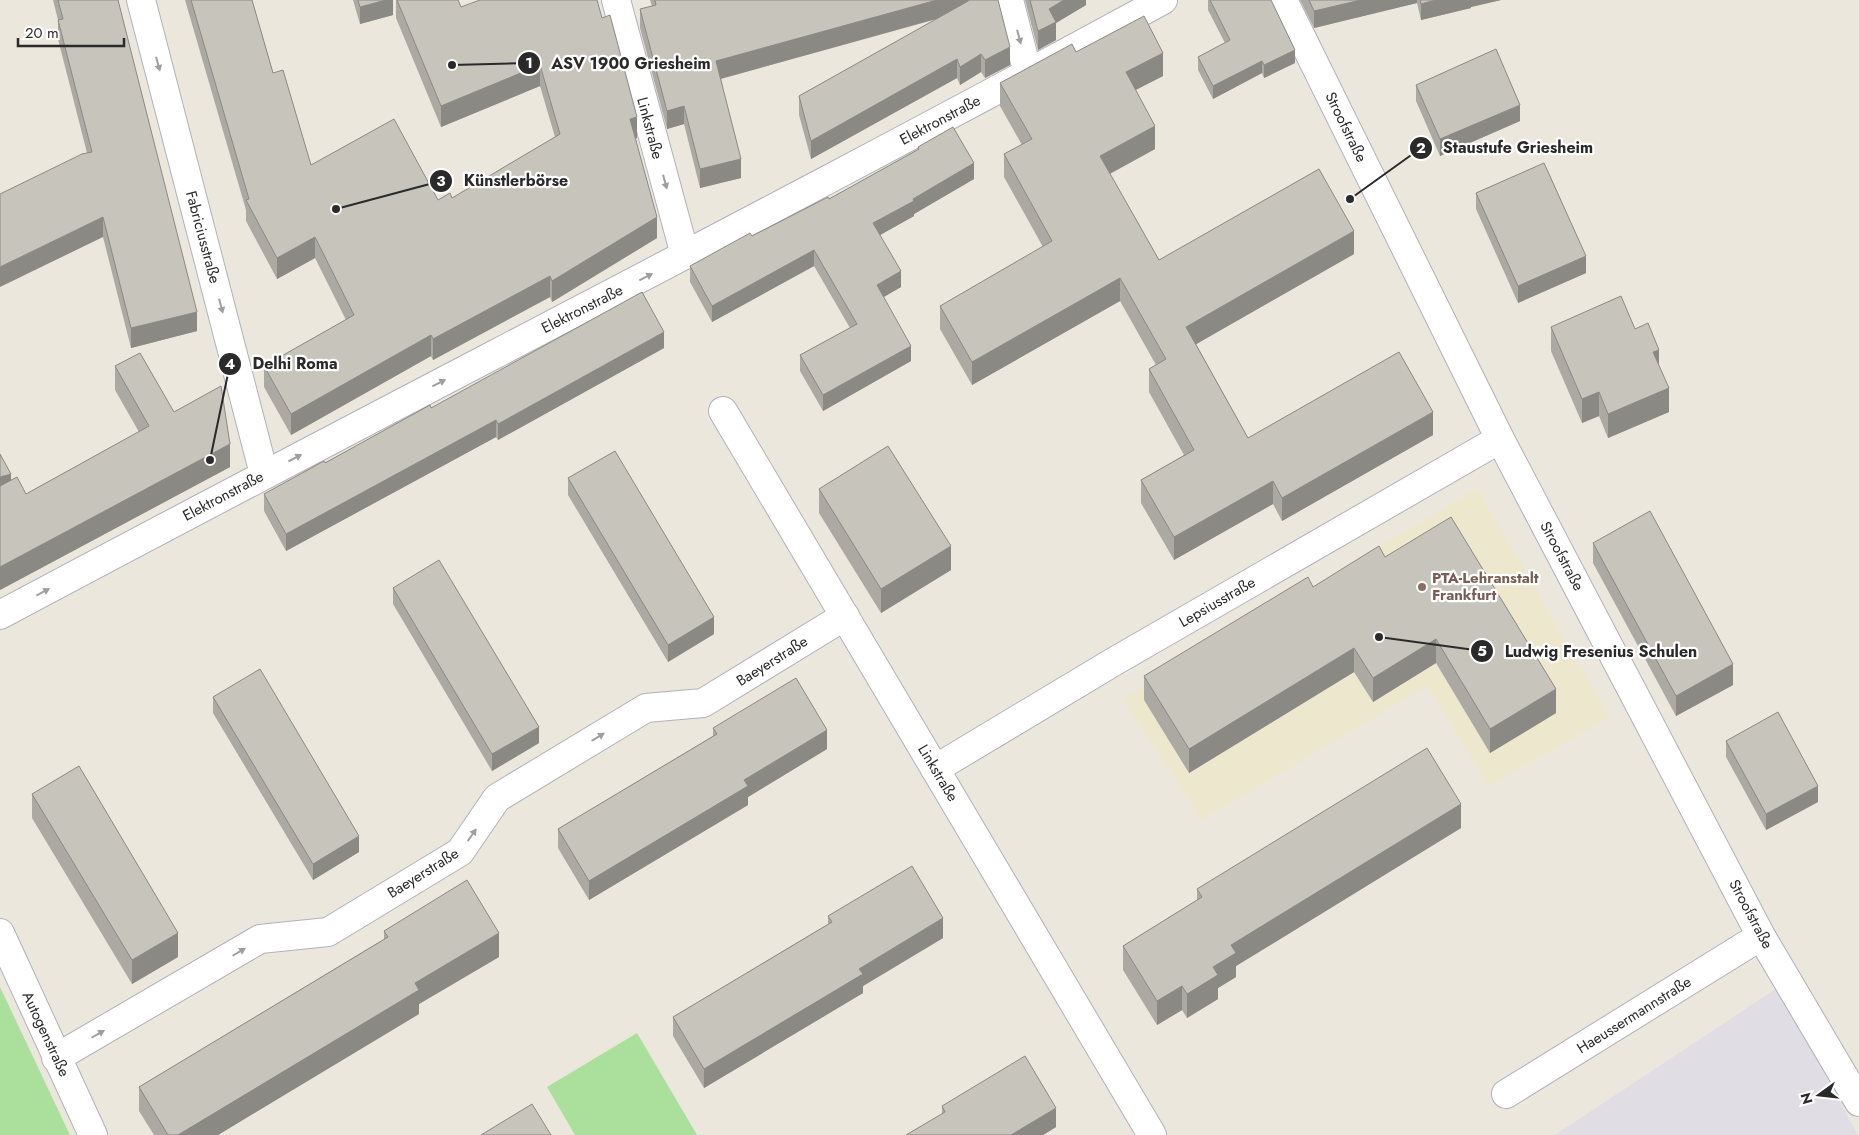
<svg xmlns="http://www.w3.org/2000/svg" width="1859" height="1135" viewBox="0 0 1859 1135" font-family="Jost,sans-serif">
	<rect width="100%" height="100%" fill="#ece7dd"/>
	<path fill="#e0dde5" d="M1777,988L1858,1135H1555Z"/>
	<path fill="#ede7cd" d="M1477,488L1610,717L1489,786L1427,686L1202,820L1123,699Z"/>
	<g fill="#aae09c">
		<path d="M0,987L70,1135H0Z"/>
		<path d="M637,1033L697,1135H575L547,1087Z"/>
	</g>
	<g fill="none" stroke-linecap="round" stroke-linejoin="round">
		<defs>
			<g id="minor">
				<path d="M141,0L264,474"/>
				<path d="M616,0L685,255"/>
				<path d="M1009,0L1028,74"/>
				<path d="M723,411L1152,1135"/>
				<path d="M0,615C387,408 778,210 1163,0"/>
				<path d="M935,769L1115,661L1500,439"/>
				<path d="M0,933L93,1135"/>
				<path d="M56,1058L260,939L328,932L460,852L497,798L646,708L703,703L845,616"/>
				<path d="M1506,1094L1761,936"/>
			</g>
			<path id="tertiary" d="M1283,0L1500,439L1761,936L1859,1102"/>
		</defs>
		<use href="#minor" stroke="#b0b1bd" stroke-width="30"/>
		<use href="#tertiary" stroke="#b0b1bd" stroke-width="30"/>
		<use href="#minor" stroke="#fff" stroke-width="28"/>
		<use href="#tertiary" stroke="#fff" stroke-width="28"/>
	</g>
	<g fill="#aba9a2">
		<path d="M53,0H118L197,331L131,348L103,237L87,153L58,39V20Z"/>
		<path d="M185,0H252L273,73L311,165L438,200L452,198L555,137L540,86L441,127L396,18V0H458L461,7L637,138L636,139L657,238L552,302L550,297L433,360L431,356L291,435L264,387V366L346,320L315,258L277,279L246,221V210Z"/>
		<path d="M353,0H393V15L360,24Z"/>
		<path d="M650,0H998L1010,65L985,78L981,72L960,85L957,78L811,159L799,115V96L937,19L721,79L741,178L700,188L684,124L667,129L640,28V9L652,6Z"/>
		<path d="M1025,0H1086V5L1056,23V40L1038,50Z"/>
		<path d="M1208,0H1271L1295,63L1264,78L1262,73L1213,99L1198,70V57L1225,43L1208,10Z"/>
		<path d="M1300,0H1501L1471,7V8L1421,20L1417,3L1314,28Z"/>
		<path d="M1076,52L1163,76L1135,90L1155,149L1110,174L1159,260L1354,254L1196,344L1248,438L1433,435L1282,521L1273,504L1174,560L1141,503V480L1184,455L1149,392V369L1156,365L1120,301L972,385L940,329V306L1043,247L1004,177V154L1022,145L1000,106V83Z"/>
		<path d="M1416,85L1520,121L1440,156L1416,101Z"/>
		<path d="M918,147L974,179L914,214V216L880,235L901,287L883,297L911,361L823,411L800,371V355L850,328L814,266L712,322L690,282V266L829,199L918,150Z"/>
		<path d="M1476,193L1586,273L1518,303L1476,209Z"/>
		<path d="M1551,327L1635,329L1659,366L1669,412L1608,438L1599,416L1582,423L1551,351Z"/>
		<path d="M664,348L498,440L496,437L286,551L264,511V494L431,408Z"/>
		<path d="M115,366L174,412L230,467L0,590V454L11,480L26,494L139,432L115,390Z"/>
		<path d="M568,478L714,634L668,662L568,495Z"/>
		<path d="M819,489L951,570L881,613L819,513Z"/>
		<path d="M1593,543L1733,685L1676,716L1593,563Z"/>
		<path d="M1385,557L1556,713L1490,753L1436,663L1373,702L1354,672L1189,773L1144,700V676L1313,587Z"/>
		<path d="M393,588L539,743L492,771L393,604Z"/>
		<path d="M213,697L359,852L313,880L213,713Z"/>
		<path d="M713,728L827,749L748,797V805L589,900L558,848V829L713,736Z"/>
		<path d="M1726,741L1818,802L1766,830L1726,757Z"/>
		<path d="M32,794L178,957L132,984L32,818Z"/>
		<path d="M1461,828L1236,966V977L1218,988V999L1187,1018L1182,1010L1157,1025L1123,970V946L1197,900V889Z"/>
		<path d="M828,916L943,938L863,986V993L704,1088L673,1036V1017L828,924Z"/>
		<path d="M384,931L499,957L419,1004V1014L218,1135H154L139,1111V1087L384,939Z"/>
		<path d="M942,1106L1056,1127L1043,1135H906L942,1114Z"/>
	</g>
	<g fill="#8b8984">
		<path d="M386,0H393V15L360,24V7Z"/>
		<path d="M937,0H968V10L716,80V61Z"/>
		<path d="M1064,0H1086V5L1056,23V40L1038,50V31L1049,9Z"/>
		<path d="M1361,0H1417V3L1314,28V11Z"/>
		<path d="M1436,0H1501L1471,7V8L1421,20V4Z"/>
		<path d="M1010,47V65L985,78V60Z"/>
		<path d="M1295,50V63L1264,78V65Z"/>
		<path d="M1163,53V76L1126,95V72Z"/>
		<path d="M981,54V72L960,85V67Z"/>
		<path d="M957,59V78L811,159V141Z"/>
		<path d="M1262,61V73L1213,99V86Z"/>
		<path d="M540,65V86L441,127V106Z"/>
		<path d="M1520,105V121L1440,156V139Z"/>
		<path d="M684,106V124L667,129V111Z"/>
		<path d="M637,117V138L630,140V119Z"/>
		<path d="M1155,126V149L1100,179V156Z"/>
		<path d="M741,159V178L700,188V169Z"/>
		<path d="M974,163V179L914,214V216L873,239V223Z"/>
		<path d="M103,217V237L0,287V267Z"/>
		<path d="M657,217V238L552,302V281Z"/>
		<path d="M1354,231V254L1186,350V327Z"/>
		<path d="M315,237V258L277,279V258Z"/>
		<path d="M814,250V266L712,322V306Z"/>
		<path d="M1586,256V273L1518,303V286Z"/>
		<path d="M901,271V287L877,301V285Z"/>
		<path d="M550,276V297L433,360V339Z"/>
		<path d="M1120,278V301L972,385V362Z"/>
		<path d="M197,312V331L131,348V328Z"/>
		<path d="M664,332V348L498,440V424Z"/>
		<path d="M431,335V356L291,435V414Z"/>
		<path d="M911,346V361L823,411V395Z"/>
		<path d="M1659,350V374L1653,352Z"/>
		<path d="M1669,388V412L1608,438V414Z"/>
		<path d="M1599,392V416L1582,423V399Z"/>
		<path d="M1433,412V435L1282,521V498Z"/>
		<path d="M496,420V437L286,551V534Z"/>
		<path d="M230,444V467L0,590V567Z"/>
		<path d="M11,474V491L0,494V477Z"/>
		<path d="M1273,481V504L1174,560V537Z"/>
		<path d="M951,546V570L881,613V589Z"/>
		<path d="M714,617V634L668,662V645Z"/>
		<path d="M1436,639V663L1373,702V678Z"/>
		<path d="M1354,648V672L1189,773V749Z"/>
		<path d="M1733,664V685L1676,716V696Z"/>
		<path d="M1556,689V713L1490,753V729Z"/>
		<path d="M539,727V743L492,771V754Z"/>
		<path d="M827,730V749L748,797V805L589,900V881L744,780Z"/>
		<path d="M1818,786V802L1766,830V814Z"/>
		<path d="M1461,804V828L1236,966V977L1218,988V999L1187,1018V994L1213,967L1231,945Z"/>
		<path d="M359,836V852L313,880V864Z"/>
		<path d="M943,918V938L863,986V993L704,1088V1069L859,969Z"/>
		<path d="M178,933V957L132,984V960Z"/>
		<path d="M499,933V957L419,1004V1014L218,1135H178L415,983Z"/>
		<path d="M1182,986V1010L1157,1025V1001Z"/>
		<path d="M1056,1108V1127L1043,1135H1011Z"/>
	</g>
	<g fill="#c7c4bc" stroke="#8b8984">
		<path d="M58,0H118L197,312L131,328L103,217L0,267V194L82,154L92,152L58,20L63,19Z"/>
		<path d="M191,0H252L273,73L283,70L311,165L394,119L438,200L450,193L452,198L560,134L540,65L441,106L397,0H458L461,7L480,0H597L602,18L610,15L637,117L630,119L657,217L552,281L550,276L433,339L431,335L291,414L264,366L354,315L315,237L277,258L246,200L249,199Z"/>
		<path d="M358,0H386L360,7Z"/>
		<path d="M655,0H937L716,61L741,159L700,169L684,106L667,111L640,9L656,5Z"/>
		<path d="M970,0H998L1010,47L985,60L981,54L960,67L957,59L811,141L799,96Z"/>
		<path d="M1030,0H1064L1049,9L1056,22L1038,31Z"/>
		<path d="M1210,0H1271L1295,50L1264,65L1262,61L1213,86L1198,57L1230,40Z"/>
		<path d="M1309,0H1361L1314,11Z"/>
		<path d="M1420,0H1436L1421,4Z"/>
		<path d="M1144,16L1163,53L1126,72L1155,126L1100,156L1159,260L1319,169L1354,231L1186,327L1248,438L1399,352L1433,412L1282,498L1273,481L1174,537L1141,480L1194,450L1149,369L1166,359L1120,278L972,362L940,306L1052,241L1004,154L1032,139L1000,83L1072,44L1076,52Z"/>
		<path d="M1496,49L1520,105L1440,139L1416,85Z"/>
		<path d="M953,127L974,163L913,199L914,201L873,223L901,271L877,285L911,346L823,395L800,355L857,324L814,250L712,306L690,266L750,233L752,236L828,197L829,199L919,149L918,147Z"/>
		<path d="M1544,163L1586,256L1518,286L1476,193Z"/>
		<path d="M642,292L664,332L498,424L496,420L286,534L264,494L324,461L325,463L430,405L431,408Z"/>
		<path d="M1621,296L1635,329L1648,323L1659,350L1653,352L1669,388L1608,414L1599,392L1582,399L1551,327Z"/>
		<path d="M140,353L174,412L221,386L230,444L0,567V486L17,477L26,494L149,426L115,366Z"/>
		<path d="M888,446L951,546L881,589L819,489Z"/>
		<path d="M615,451L714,617L668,645L568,478Z"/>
		<path d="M0,454L11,474L0,477Z"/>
		<path d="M1650,511L1733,664L1676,696L1593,543Z"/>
		<path d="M1451,517L1556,689L1490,729L1436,639L1373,678L1354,648L1189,749L1144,676L1308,577L1313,587L1379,546L1385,557Z"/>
		<path d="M439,560L539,727L492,754L393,588Z"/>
		<path d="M260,669L359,836L313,864L213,697Z"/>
		<path d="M796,678L827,730L744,780L748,786L589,881L558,829L717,734L713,728Z"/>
		<path d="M1778,712L1818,786L1766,814L1726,741Z"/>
		<path d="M1427,748L1461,804L1231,945L1236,953L1213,967L1218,975L1187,994L1182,986L1157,1001L1123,946L1202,897L1197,889Z"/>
		<path d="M79,766L178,933L132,960L32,794Z"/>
		<path d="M912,866L943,918L859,969L863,974L704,1069L673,1017L832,922L828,916Z"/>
		<path d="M467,880L499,933L415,983L419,990L178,1135H168L139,1087L388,937L384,931Z"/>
		<path d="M1025,1056L1056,1108L1011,1135H906L945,1112L942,1106Z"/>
		<path d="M532,1104L551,1135H481Z"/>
	</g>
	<defs><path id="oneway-solid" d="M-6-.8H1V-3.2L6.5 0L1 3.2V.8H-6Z" transform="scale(1.25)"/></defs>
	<g fill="#9f9f9f">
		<use href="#oneway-solid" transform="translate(1019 37) rotate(75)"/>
		<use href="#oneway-solid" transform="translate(158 64) rotate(75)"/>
		<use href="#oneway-solid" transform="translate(665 182) rotate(75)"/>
		<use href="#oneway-solid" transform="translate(646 277) rotate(-27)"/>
		<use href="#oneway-solid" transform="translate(221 306) rotate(75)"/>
		<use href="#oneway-solid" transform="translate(439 383) rotate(-27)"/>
		<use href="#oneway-solid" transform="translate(295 458) rotate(-27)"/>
		<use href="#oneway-solid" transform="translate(43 592) rotate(-28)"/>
		<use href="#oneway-solid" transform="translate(598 737) rotate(-31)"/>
		<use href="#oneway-solid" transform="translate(472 835) rotate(-55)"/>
		<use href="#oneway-solid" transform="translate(239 952) rotate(-30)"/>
		<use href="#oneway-solid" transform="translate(98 1034) rotate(-30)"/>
	</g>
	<circle fill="#8d6e63" stroke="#fff" stroke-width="2" cx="1422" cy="587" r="5"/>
	<g text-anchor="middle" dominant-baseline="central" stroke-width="4.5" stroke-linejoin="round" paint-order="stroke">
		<g font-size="15" fill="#2a2a2a" stroke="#fff">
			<text transform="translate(940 120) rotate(-28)">Elektronstraße</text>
			<text transform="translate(1346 127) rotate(64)">Stroofstraße</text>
			<text transform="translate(650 128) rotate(75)">Linkstraße</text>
			<text transform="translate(203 237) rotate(75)">Fabriciusstraße</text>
			<text transform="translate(582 309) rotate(-27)">Elektronstraße</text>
			<text transform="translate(223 496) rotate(-28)">Elektronstraße</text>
			<text transform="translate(1562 556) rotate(62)">Stroofstraße</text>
			<text transform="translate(1217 602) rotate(-30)">Lepsiusstraße</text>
			<text transform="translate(772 661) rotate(-32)">Baeyerstraße</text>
			<text transform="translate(938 773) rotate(59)">Linkstraße</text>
			<text transform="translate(423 873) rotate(-32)">Baeyerstraße</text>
			<text transform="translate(1751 914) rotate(62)">Stroofstraße</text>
			<text transform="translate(1634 1015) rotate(-32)">Haeussermannstraße</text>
			<text transform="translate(46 1034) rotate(65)">Autogenstraße</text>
		</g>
		<g font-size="15" font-weight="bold" fill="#785e54" stroke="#fff" text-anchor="start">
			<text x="1432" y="578">PTA-Lehranstalt<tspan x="1432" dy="17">Frankfurt</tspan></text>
		</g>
	</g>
	<path fill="none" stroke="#2a2a2a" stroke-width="2" d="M452 65L529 63M1350 199L1421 148M336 209L441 181M210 460L230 364M1379 637L1482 651"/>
	<g fill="#2a2a2a" stroke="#fff" stroke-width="2">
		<circle cx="452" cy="65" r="5"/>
		<circle cx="1350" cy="199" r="5"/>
		<circle cx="336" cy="209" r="5"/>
		<circle cx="210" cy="460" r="5"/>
		<circle cx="1379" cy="637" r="5"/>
		<circle cx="529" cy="63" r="12"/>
		<circle cx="1421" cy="148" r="12"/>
		<circle cx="441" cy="181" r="12"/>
		<circle cx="230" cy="364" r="12"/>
		<circle cx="1482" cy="651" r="12"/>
	</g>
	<g font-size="15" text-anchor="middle" font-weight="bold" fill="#fff">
		<text x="529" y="68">1</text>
		<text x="1421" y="153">2</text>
		<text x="441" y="186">3</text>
		<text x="230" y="369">4</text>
		<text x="1482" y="656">5</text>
	</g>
	<g font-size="16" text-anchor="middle" font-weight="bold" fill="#2a2a2a" stroke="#fff" stroke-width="4.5" stroke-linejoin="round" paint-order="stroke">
		<text x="631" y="69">ASV 1900 Griesheim</text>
		<text x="1518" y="153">Staustufe Griesheim</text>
		<text x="516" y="186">Künstlerbörse</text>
		<text x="295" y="369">Delhi Roma</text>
		<text x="1601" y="657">Ludwig Fresenius Schulen</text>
	</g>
	<g transform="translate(1819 1095) rotate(255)" stroke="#ffffff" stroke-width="4" paint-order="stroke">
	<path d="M0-4L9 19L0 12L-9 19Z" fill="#2a2a2a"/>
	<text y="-8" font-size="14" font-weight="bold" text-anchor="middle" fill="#2a2a2a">N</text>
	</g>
	<path d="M18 38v8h106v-8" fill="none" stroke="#2a2a2a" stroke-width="2.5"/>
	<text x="25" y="38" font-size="15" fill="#2a2a2a" stroke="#ffffff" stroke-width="4" paint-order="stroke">20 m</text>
</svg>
